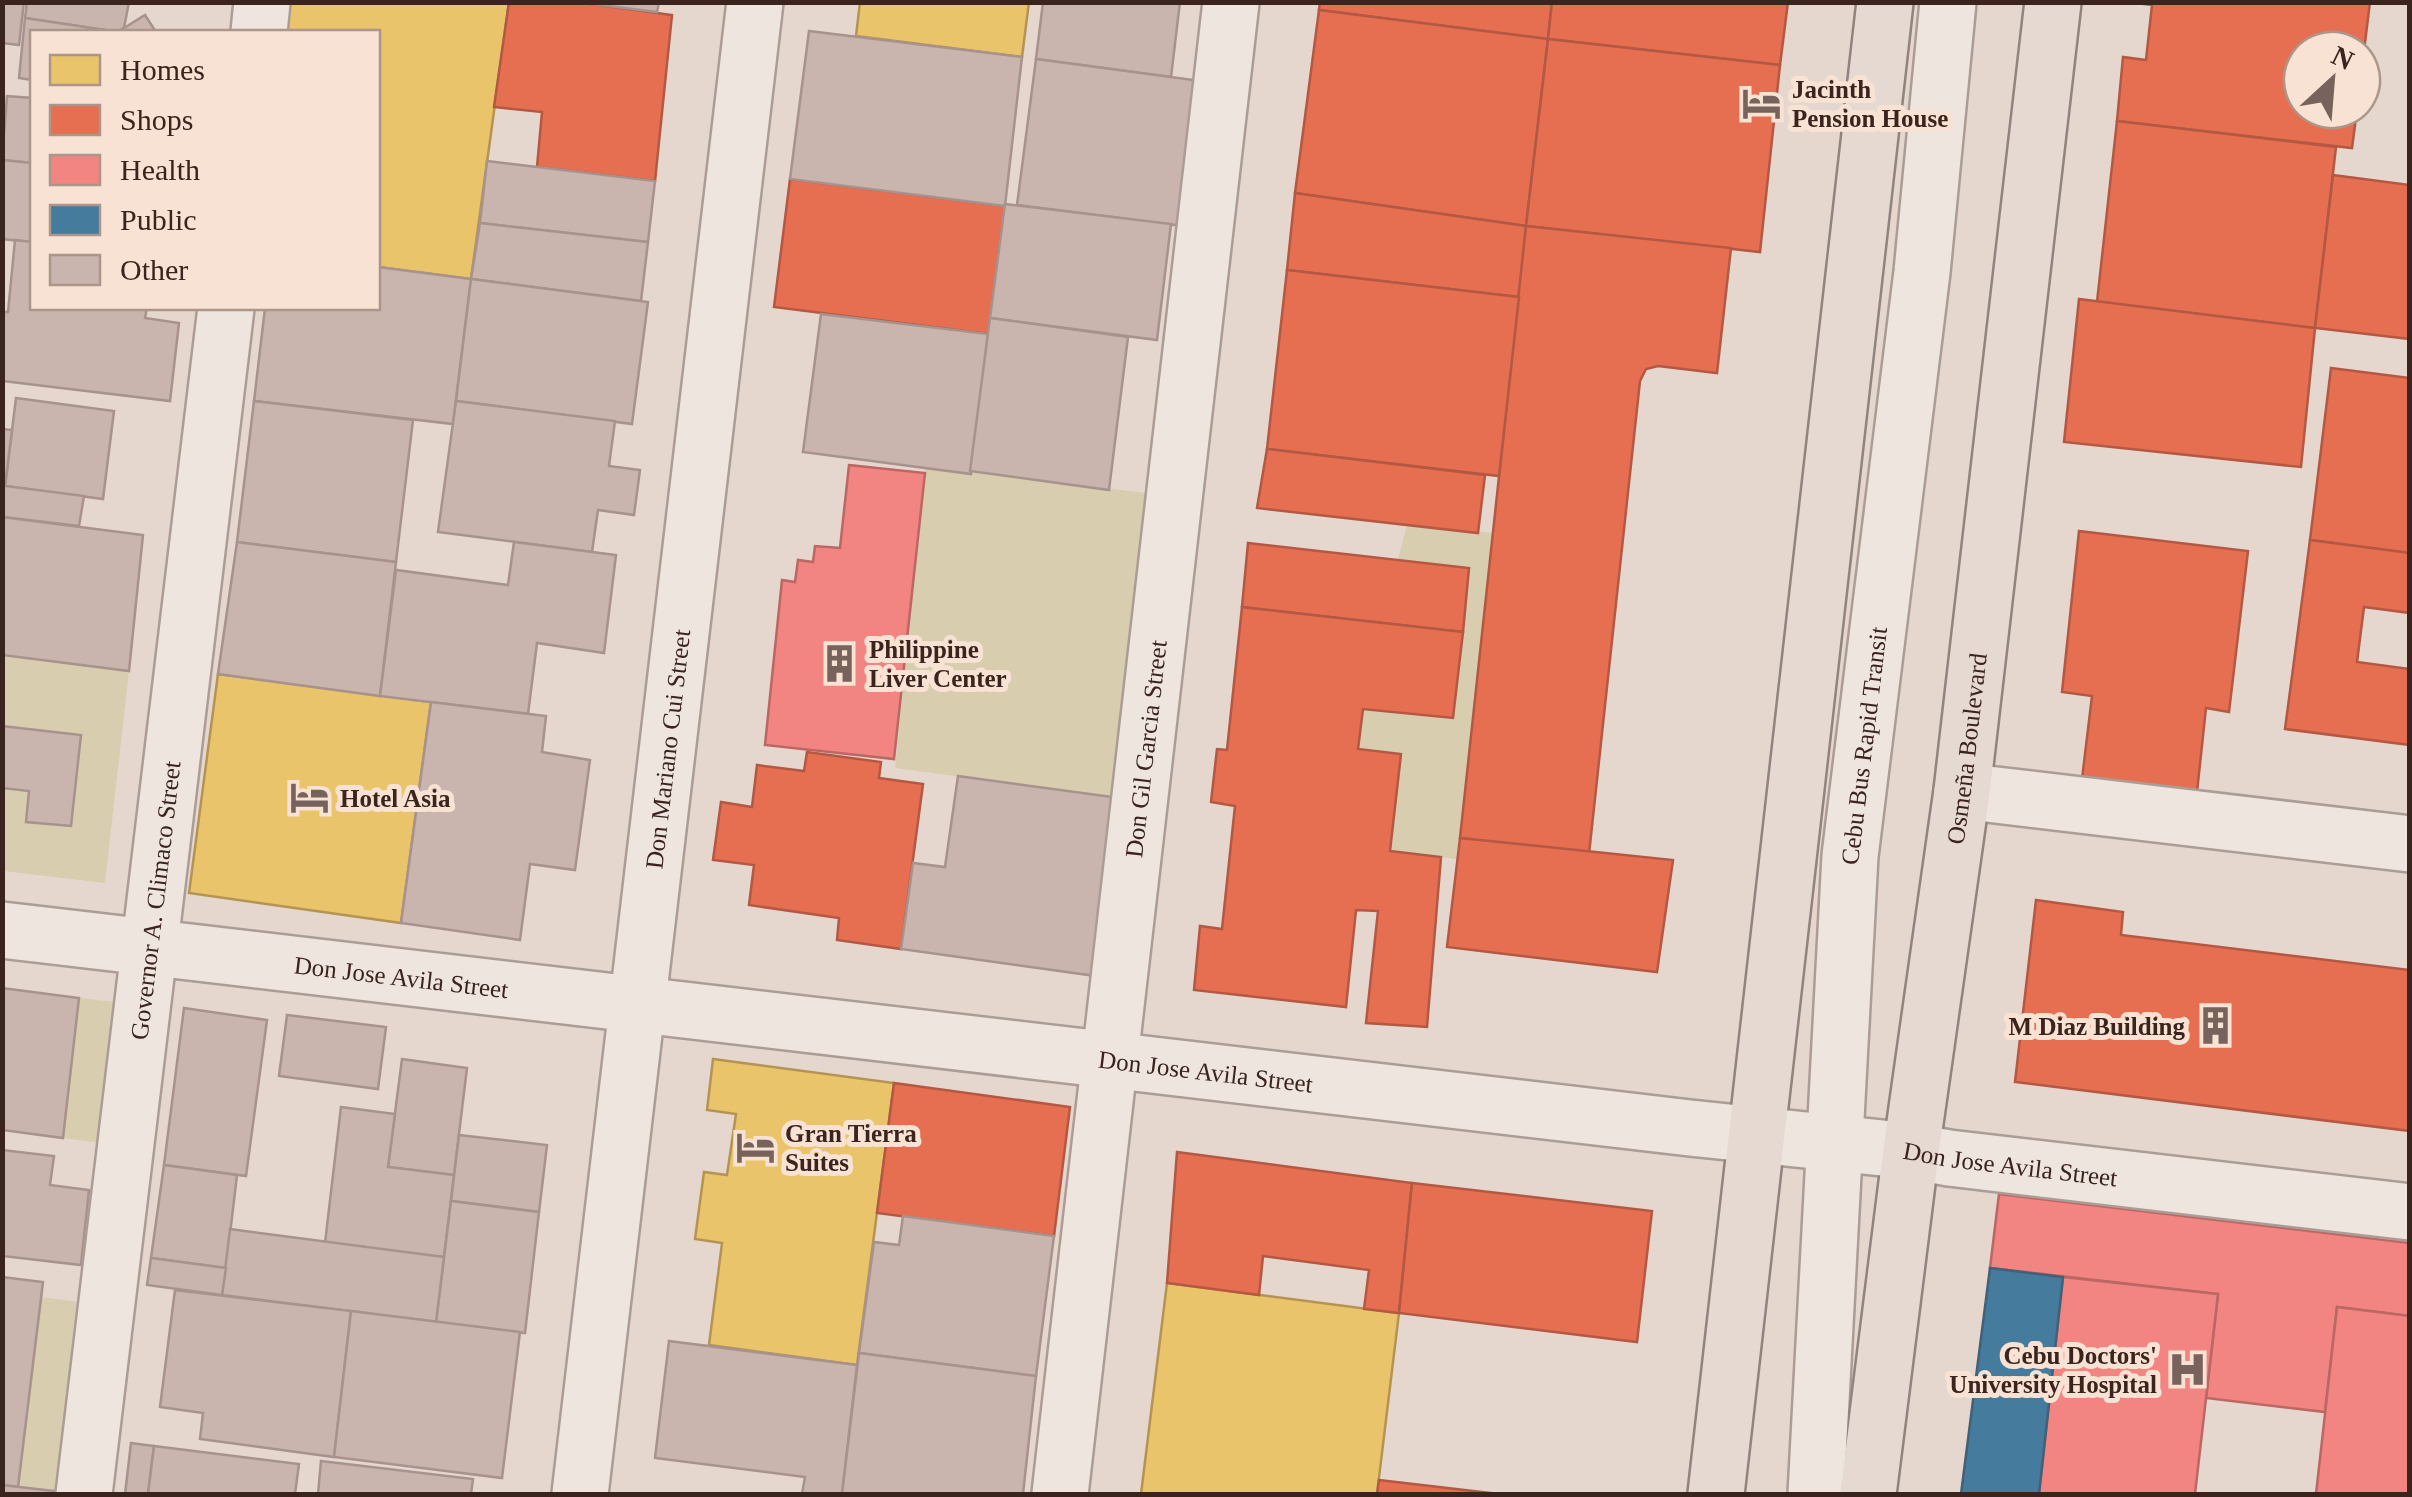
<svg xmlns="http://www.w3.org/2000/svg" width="2412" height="1497" font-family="Georgia,serif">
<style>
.green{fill:#d9cdb0}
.homes{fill:#e9c46a;stroke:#b59453;stroke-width:2.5}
.shops{fill:#e76f51;stroke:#b35842;stroke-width:2.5}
.health{fill:#f28482;stroke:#bb6764;stroke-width:2.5}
.public{fill:#457b9d;stroke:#426177;stroke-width:2.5}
.building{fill:#cab4ae;stroke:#a7928d;stroke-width:2.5}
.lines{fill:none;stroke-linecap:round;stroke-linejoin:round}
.minor-casing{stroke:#ab9d96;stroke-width:60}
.major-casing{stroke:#91837d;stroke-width:60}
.minor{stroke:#eee5df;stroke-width:55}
.major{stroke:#e5d9d1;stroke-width:55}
.labels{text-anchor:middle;stroke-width:10;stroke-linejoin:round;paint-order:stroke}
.poi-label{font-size:25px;font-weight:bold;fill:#3b231e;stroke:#f7e2d3;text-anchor:start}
.street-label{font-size:25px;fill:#3b231e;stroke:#f7e2d3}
</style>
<rect width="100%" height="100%" fill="#e6d7ce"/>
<g class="green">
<polygon points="925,467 1164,495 1127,799 895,768"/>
<polygon points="1407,525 1493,533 1457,859 1390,851 1401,754 1358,749 1363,709 1469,568 1398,559"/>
<polygon points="3,655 129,671 105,883 3,871"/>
<polygon points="79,998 125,1003 108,1144 63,1138"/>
<polygon points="41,1297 87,1303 63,1492 18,1487"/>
</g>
<g class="homes">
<polygon points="285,2 509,2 471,279 378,267 378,32 281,32"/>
<polygon points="860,2 1029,2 1022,57 856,36"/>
<polygon points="218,674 431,702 401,923 189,893"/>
<polygon points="713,1059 894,1083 857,1365 709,1345 722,1243 695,1239 704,1172 727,1175 736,1114 707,1110"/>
<polygon points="1167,1283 1399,1313 1377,1494 1141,1494"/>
</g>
<g class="shops">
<polygon points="509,2 576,2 672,15 655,181 537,167 542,112 494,107"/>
<polygon points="1320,2 1552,2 1548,39 1319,10"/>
<polygon points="1552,2 1788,2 1780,65 1548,39"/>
<polygon points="2128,2 2370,2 2362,67 2362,50 2302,50 2302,110 2357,110 2352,148 2117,121 2123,57 2146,60 2152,5"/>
<polygon points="1319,10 1548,39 1526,226 1295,193"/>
<polygon points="1548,39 1780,65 1760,252 1526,226"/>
<polygon points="2117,121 2336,147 2315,328 2097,302"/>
<polygon points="2333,175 2410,185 2410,339 2315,328"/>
<polygon points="790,179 1005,206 988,334 774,307"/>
<polygon points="1295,193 1526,226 1519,297 1287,270"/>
<polygon points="1526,226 1731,248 1717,373 1658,366 1646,369 1640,381 1589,854 1460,838"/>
<polygon points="1287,270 1519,297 1499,476 1267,449"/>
<polygon points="2079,299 2315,328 2301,467 2064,442"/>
<polygon points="2331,368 2410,378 2410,553 2310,540"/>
<polygon points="1267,449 1485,475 1478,533 1257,508"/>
<polygon points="2079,531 2248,551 2229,712 2206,708 2197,792 2082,779 2092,696 2062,692"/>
<polygon points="2310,540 2410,553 2410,613 2364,607 2357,662 2410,669 2410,745 2285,729"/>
<polygon points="1248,543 1469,568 1463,632 1242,607"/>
<polygon points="1242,607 1463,632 1453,718 1363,709 1358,749 1401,754 1390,851 1441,857 1427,1027 1366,1023 1378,911 1356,910 1346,1007 1194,990 1200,926 1222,929 1235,806 1211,802 1217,749 1227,750"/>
<polygon points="807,752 881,762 879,778 923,784 901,949 837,940 839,918 749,905 754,865 713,860 721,802 752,807 757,765 804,771"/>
<polygon points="1460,838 1673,860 1657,972 1447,947"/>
<polygon points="2036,900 2123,912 2121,935 2410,970 2410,1131 2015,1082"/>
<polygon points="894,1083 1070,1107 1054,1236 877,1213"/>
<polygon points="1177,1152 1412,1183 1399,1313 1364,1309 1369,1270 1263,1256 1259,1295 1167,1283"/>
<polygon points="1412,1183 1652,1211 1637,1342 1399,1313"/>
<polygon points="1379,1480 1499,1494 1377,1494"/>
</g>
<g class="health">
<polygon points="849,465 925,473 894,759 765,745 782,580 795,582 798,560 813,562 815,546 840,548"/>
<polygon points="1999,1194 2410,1243 2410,1316 2337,1307 2325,1412 2206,1398 2218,1294 1990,1268"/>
<polygon points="2063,1277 2218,1294 2195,1494 2039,1494"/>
<polygon points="2337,1307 2410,1316 2410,1494 2316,1494"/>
</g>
<polygon class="public" points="1990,1268 2063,1277 2039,1494 1961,1494"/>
<g class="building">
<polygon points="2,2 24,2 19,45 2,43"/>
<polygon points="27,2 129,2 124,28 118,32 25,18"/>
<polygon points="576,2 659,2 657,12"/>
<polygon points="1043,2 1180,2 1171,77 1036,59"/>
<polygon points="145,15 156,32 117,32 124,28"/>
<polygon points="25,18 118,32 32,32 32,80 19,78"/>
<polygon points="809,31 1022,57 1005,206 790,179"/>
<polygon points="1036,59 1201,81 1183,226 1017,205"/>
<polygon points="7,96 32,98 32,163 2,160"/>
<polygon points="2,160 32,163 32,242 2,239"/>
<polygon points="487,161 655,181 648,242 480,223"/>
<polygon points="1005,204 1171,224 1157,340 990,318"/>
<polygon points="480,223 648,242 641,301 471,279"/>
<polygon points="15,240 32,242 32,308 147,308 145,318 179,323 170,401 2,381 2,312 8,312"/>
<polygon points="378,267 471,279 453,424 254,401 265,308 378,308"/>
<polygon points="471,279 648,302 632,424 456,401"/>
<polygon points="821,314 988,334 971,474 803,452"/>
<polygon points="990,318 1128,337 1109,490 970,471"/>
<polygon points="16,398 114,411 103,499 5,486"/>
<polygon points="254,401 413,420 396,562 237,542"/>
<polygon points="456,401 615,421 609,466 640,470 634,515 598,510 592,552 438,532"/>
<polygon points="2,429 12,430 5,486 84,496 79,526 2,517"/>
<polygon points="2,517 143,535 129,671 2,655"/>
<polygon points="237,542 396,562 380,696 218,674"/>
<polygon points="514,542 616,555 604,653 537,643 528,714 380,696 396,570 508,585"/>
<polygon points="431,702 546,716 542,752 590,760 575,870 530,864 520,940 401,923"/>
<polygon points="2,726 81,735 71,826 26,822 29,791 2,788"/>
<polygon points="958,776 1127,799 1103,977 901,949 913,863 945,867"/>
<polygon points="2,988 79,998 63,1138 2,1130"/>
<polygon points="184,1008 267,1020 246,1176 164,1165"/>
<polygon points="287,1015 386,1027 378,1089 279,1076"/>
<polygon points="402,1059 467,1068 454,1175 388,1167"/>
<polygon points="341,1107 395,1114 388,1167 454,1175 444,1257 325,1243"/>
<polygon points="459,1135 547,1145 539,1212 451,1201"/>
<polygon points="2,1150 54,1156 50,1185 89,1190 81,1265 2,1256"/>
<polygon points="164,1165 237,1175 226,1268 151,1258"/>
<polygon points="451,1201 539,1212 525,1333 436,1322"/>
<polygon points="903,1216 1054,1236 1036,1376 859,1353 874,1242 899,1245"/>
<polygon points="230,1229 444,1257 436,1322 222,1295"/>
<polygon points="151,1258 226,1268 222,1295 147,1285"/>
<polygon points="2,1277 43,1282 18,1487 2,1485"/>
<polygon points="175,1290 351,1311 334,1457 200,1439 203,1413 160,1407"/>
<polygon points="351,1311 520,1332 502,1478 334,1457"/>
<polygon points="669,1341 857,1365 842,1494 802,1494 805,1477 655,1458"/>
<polygon points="859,1353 1036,1376 1023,1494 842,1494"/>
<polygon points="131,1443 154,1446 148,1494 125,1494"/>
<polygon points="154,1446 299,1464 295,1494 148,1494"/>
<polygon points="321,1461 473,1479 471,1494 318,1494"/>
<polygon points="2,1485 63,1492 62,1494 2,1494"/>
</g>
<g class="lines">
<defs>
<g id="minor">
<polyline points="259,32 262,2"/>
<polyline points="1962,791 2410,844"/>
<path id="s1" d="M2 930 1690 1128 1911 1151 1949 1158 2410 1212"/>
<path id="s2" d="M84 1494 226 308"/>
<path id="s3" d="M580 1494 755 2"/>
<path id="s4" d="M1060 1494 1231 2"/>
<path id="s5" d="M1816 1494 1850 856 1922 272 1948 2"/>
</g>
<g id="major">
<polyline points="1716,1494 1885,2"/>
<path id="s6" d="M1868 1494 1911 1151 1962 791 2053 2"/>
</g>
</defs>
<use href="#minor" class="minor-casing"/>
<use href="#major" class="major-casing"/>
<use href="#minor" class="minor"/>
<use href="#major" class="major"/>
</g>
<defs>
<symbol id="hotel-bare" viewBox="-9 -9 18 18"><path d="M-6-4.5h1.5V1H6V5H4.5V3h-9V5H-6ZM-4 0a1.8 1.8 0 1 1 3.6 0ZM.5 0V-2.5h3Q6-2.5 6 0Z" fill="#77625c" stroke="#f7e2d3" stroke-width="2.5" paint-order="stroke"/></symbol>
<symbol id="building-bare" viewBox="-9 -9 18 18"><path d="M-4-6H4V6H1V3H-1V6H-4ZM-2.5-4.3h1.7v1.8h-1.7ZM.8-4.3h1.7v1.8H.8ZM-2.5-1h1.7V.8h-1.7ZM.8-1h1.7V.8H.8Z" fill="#77625c" stroke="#f7e2d3" stroke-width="2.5" paint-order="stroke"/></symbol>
<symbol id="hospital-bare" viewBox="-9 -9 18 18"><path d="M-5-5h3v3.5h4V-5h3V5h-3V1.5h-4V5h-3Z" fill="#77625c" stroke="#f7e2d3" stroke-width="2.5" paint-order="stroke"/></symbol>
</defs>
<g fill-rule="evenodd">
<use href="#hotel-bare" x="1734" y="76" width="55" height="55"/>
<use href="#building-bare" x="812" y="636" width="55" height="55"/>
<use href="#hotel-bare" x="282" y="770" width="55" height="55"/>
<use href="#building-bare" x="2188" y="998" width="55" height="55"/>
<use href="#hotel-bare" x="728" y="1120" width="55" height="55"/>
<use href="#hospital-bare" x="2160" y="1342" width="55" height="55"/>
</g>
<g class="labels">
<g class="poi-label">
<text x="1792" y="98">Jacinth<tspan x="1792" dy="29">Pension House</tspan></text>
<text x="869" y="658">Philippine<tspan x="869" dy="29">Liver Center</tspan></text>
<text x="340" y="807">Hotel Asia</text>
<text x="2185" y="1035" text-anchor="end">M Diaz Building</text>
<text x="785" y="1142">Gran Tierra<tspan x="785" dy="29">Suites</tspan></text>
<text x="2157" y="1364" text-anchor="end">Cebu Doctors'<tspan x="2157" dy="29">University Hospital</tspan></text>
</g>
<g class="street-label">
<text dy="9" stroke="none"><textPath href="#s5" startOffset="750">Cebu Bus Rapid Transit</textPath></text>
<text dy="9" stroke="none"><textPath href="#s3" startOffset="750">Don Mariano Cui Street</textPath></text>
<text dy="9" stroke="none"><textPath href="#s4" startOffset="750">Don Gil Garcia Street</textPath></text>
<text dy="9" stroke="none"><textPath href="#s6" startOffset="752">Osmeña Boulevard</textPath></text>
<text dy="9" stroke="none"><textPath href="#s2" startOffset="598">Governor A. Climaco Street</textPath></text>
<text dy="9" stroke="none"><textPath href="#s1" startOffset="402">Don Jose Avila Street</textPath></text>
<text dy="9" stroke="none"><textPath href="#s1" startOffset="1212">Don Jose Avila Street</textPath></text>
<text dy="9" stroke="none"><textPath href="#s1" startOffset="2022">Don Jose Avila Street</textPath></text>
</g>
</g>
<rect width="2412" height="1497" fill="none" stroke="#3b231e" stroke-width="10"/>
<rect x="30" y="30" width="350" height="280" fill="#f7e2d3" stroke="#ac968b" stroke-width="2.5"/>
<rect x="50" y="55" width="50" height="30" fill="#e9c46a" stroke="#ac968b" stroke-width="2.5"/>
<text x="120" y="80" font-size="30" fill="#3b231e">Homes</text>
<rect x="50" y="105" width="50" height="30" fill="#e76f51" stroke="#ac968b" stroke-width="2.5"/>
<text x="120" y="130" font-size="30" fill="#3b231e">Shops</text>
<rect x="50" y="155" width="50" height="30" fill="#f28482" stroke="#ac968b" stroke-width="2.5"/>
<text x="120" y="180" font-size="30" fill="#3b231e">Health</text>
<rect x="50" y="205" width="50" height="30" fill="#457b9d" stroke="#ac968b" stroke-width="2.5"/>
<text x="120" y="230" font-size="30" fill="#3b231e">Public</text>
<rect x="50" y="255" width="50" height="30" fill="#cab4ae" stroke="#ac968b" stroke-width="2.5"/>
<text x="120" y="280" font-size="30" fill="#3b231e">Other</text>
<g transform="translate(2332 80) rotate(26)"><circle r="48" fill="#f7e2d3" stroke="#ac968b" stroke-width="2.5"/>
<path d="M0-8L18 38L0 25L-18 38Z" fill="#77625c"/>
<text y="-15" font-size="28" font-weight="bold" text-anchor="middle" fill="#3b231e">N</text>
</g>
</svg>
